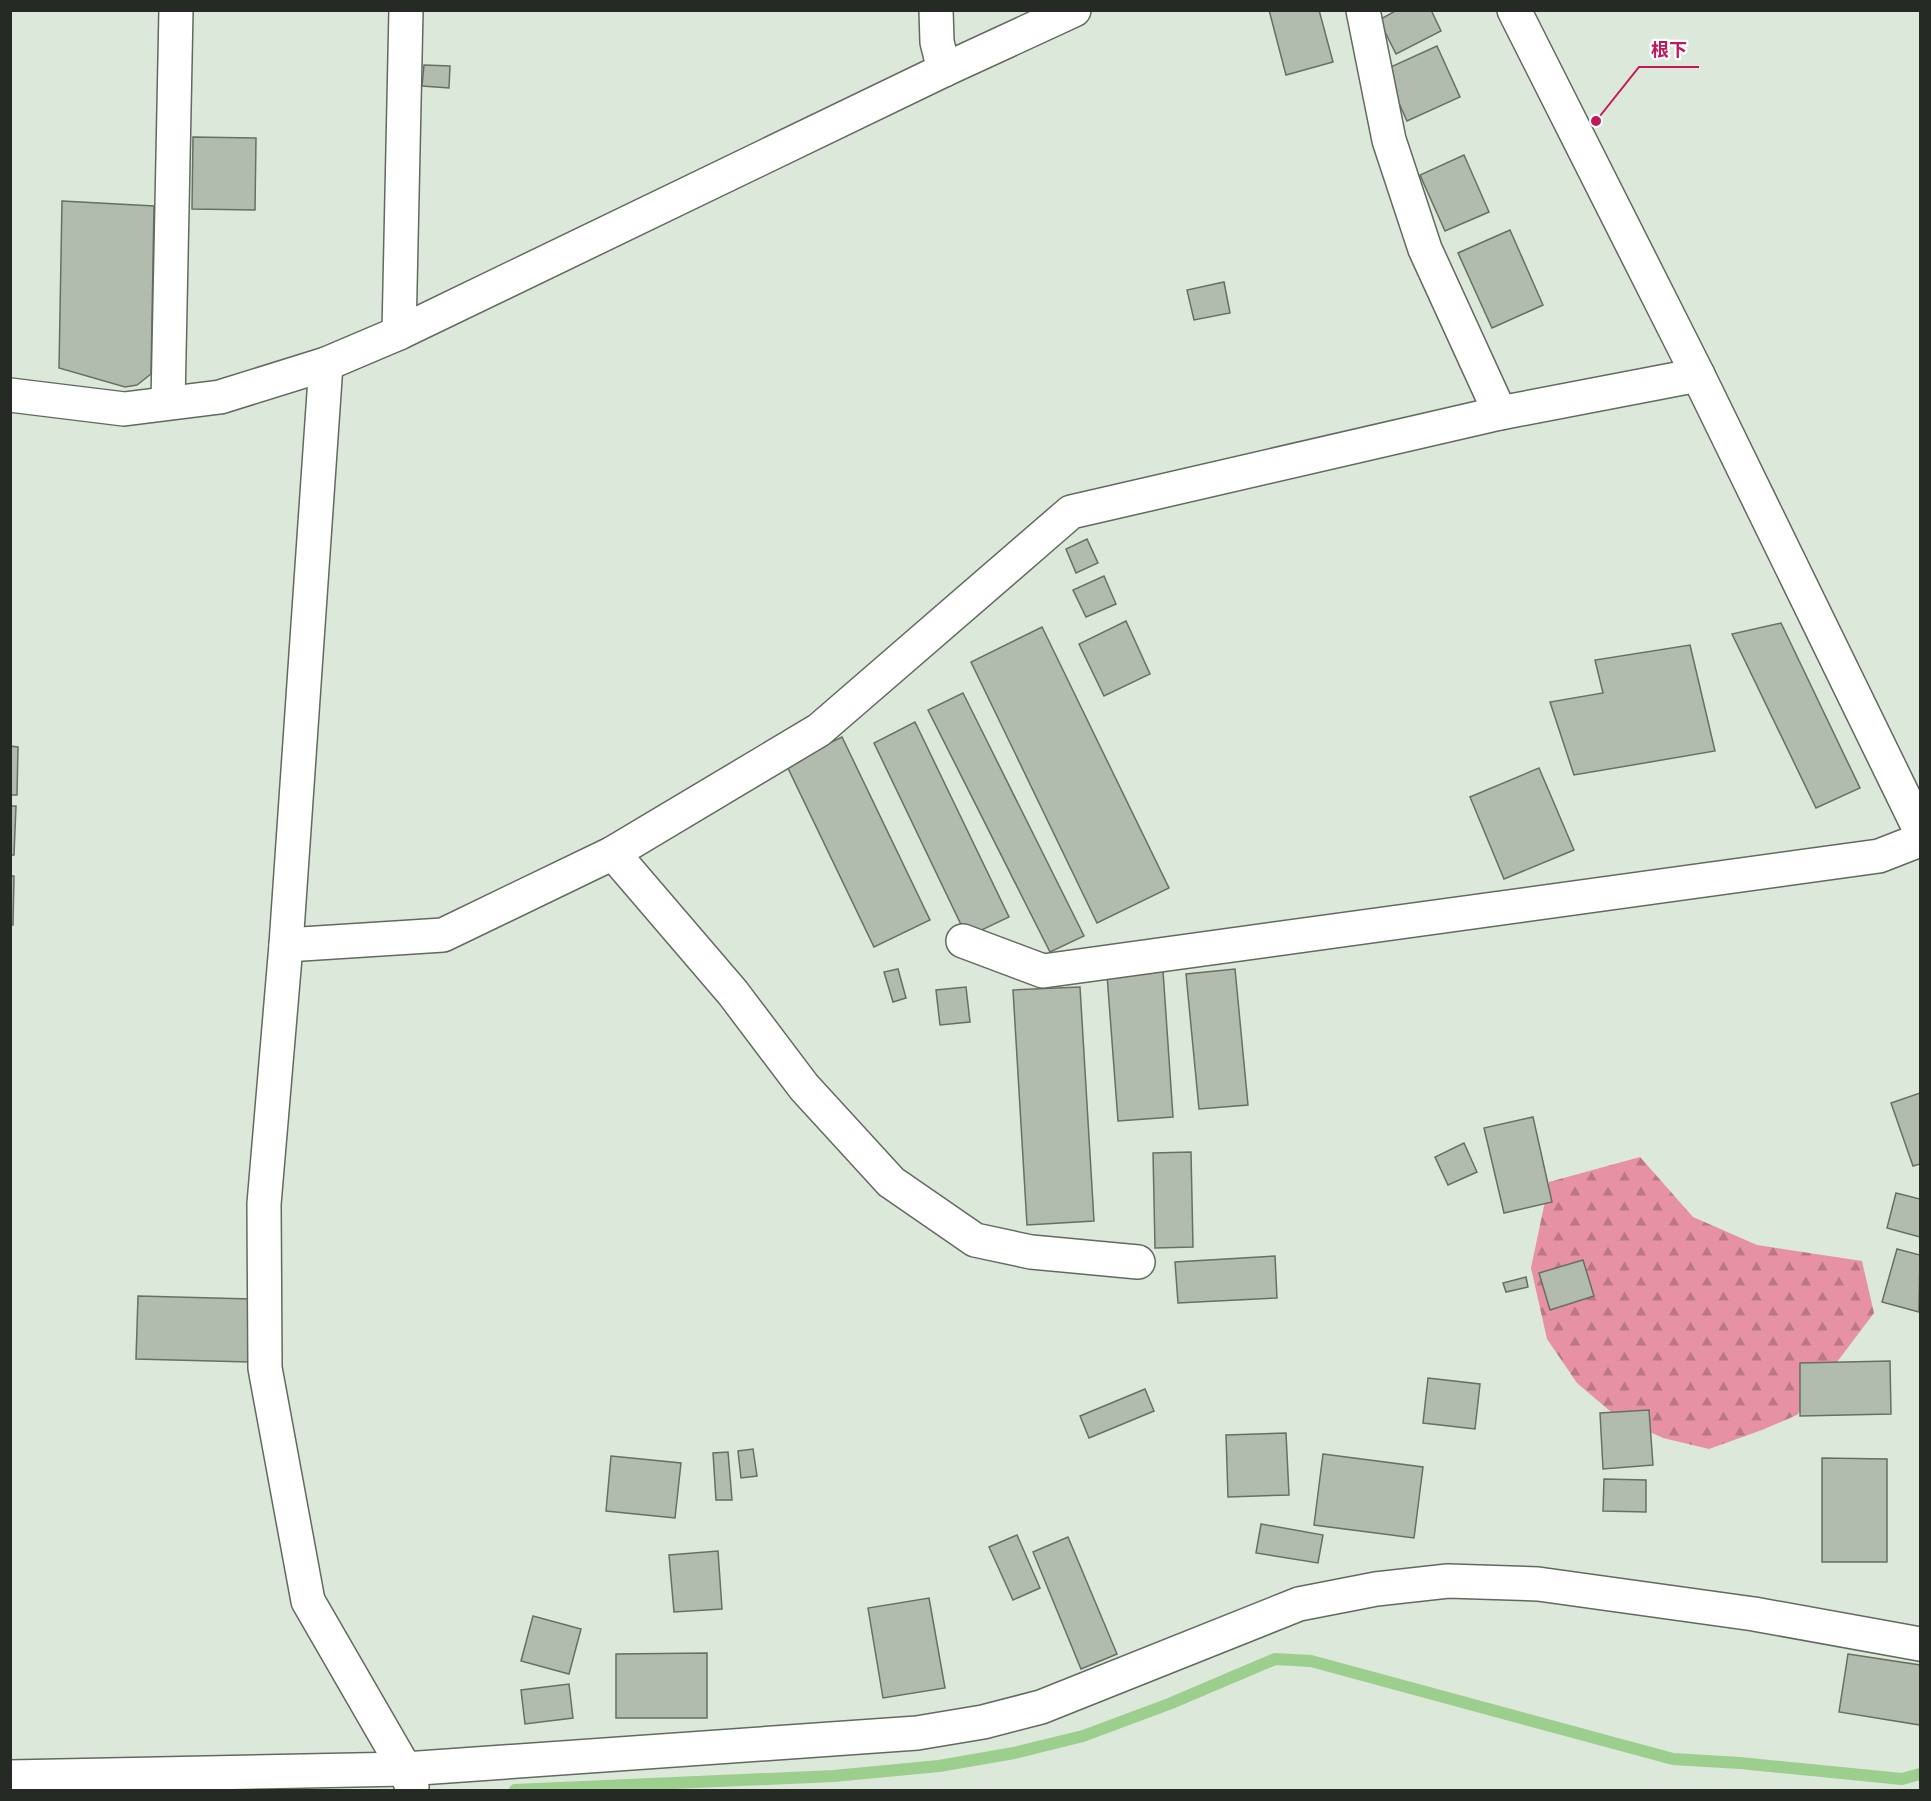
<svg xmlns="http://www.w3.org/2000/svg" width="1931" height="1801" font-family="'Fira Sans Condensed','Noto Sans JP',sans-serif">
<style>
.forest{fill:url(#forest-firs)}
.lines{fill:none;stroke-linecap:round;stroke-linejoin:round}
.stream{stroke:#9cce8d;stroke-width:12}
.building{fill:#b1bcae;stroke:#667063;stroke-width:1.5}
.minor-casing{stroke:#616a5e;stroke-width:36}
.minor{stroke:#fff;stroke-width:33}
.leader{fill:none;stroke:#c2185b;stroke-width:2}
.callout-dot{fill:#c2185b;stroke:#fff;stroke-width:2}
.callout-label{font-size:18px;text-anchor:middle;font-weight:bold;fill:#c2185b;stroke:#fff;stroke-width:4.5;stroke-linejoin:round;paint-order:stroke}
</style>
<defs>
<pattern id="forest-firs" width="22" height="20" patternUnits="userSpaceOnUse" patternTransform="scale(1.5)"><rect width="22" height="20" fill="#e792a4"/><path d="M5 1l3.5 6h-7zM16 11l3.5 6h-7z" fill="#bb7785"/></pattern>
</defs>
<rect width="100%" height="100%" fill="#dce8d9"/>
<polygon class="forest" points="1640,1157 1693,1217 1757,1245 1862,1261 1874,1313 1797,1415 1762,1430 1709,1449 1663,1438 1617,1417 1577,1383 1547,1339 1531,1268 1549,1182"/>
<g class="lines">
<polyline class="stream" points="515,1790 834,1776 939,1766 1014,1753 1083,1736 1169,1704 1275,1659 1311,1661 1673,1759 1740,1763 1902,1779 1920,1774"/>
</g>
<g class="building">
<polygon points="1269,10 1319,10 1333,62 1286,75"/>
<polygon points="1397,10 1431,10 1441,31 1396,54 1379,20"/>
<polygon points="1437,46 1460,97 1407,121 1384,70"/>
<polygon points="424,65 450,66 449,88 422,86"/>
<polygon points="193,137 256,138 255,210 192,209"/>
<polygon points="1464,155 1489,212 1445,231 1420,175"/>
<polygon points="62,201 154,206 151,374 137,385 125,387 59,368"/>
<polygon points="1510,230 1543,305 1492,328 1458,253"/>
<polygon points="1224,282 1230,313 1194,320 1187,290"/>
<polygon points="1087,539 1098,563 1076,573 1066,549"/>
<polygon points="1104,576 1116,604 1086,617 1073,590"/>
<polygon points="1126,621 1150,674 1104,696 1079,644"/>
<polygon points="1781,623 1860,788 1816,808 1732,634"/>
<polygon points="1042,627 1169,888 1097,923 971,662"/>
<polygon points="1690,645 1715,751 1574,775 1550,702 1603,693 1595,660"/>
<polygon points="963,693 1084,936 1050,952 928,710"/>
<polygon points="915,722 1009,917 967,937 874,743"/>
<polygon points="842,737 930,920 874,947 786,764"/>
<polygon points="10,746 18,747 17,795 10,795"/>
<polygon points="1539,768 1574,850 1504,879 1470,797"/>
<polygon points="10,806 16,806 14,855 10,855"/>
<polygon points="10,876 14,876 13,925 10,925"/>
<polygon points="898,969 906,998 893,1002 884,972"/>
<polygon points="1235,969 1248,1105 1199,1109 1186,974"/>
<polygon points="1163,971 1173,1117 1118,1121 1107,975"/>
<polygon points="966,987 970,1022 940,1025 936,990"/>
<polygon points="1080,987 1094,1221 1027,1225 1013,990"/>
<polygon points="1920,1093 1920,1164 1913,1166 1891,1103"/>
<polygon points="1533,1117 1552,1202 1504,1213 1484,1128"/>
<polygon points="1464,1143 1477,1172 1448,1185 1435,1157"/>
<polygon points="1191,1152 1193,1247 1155,1248 1153,1153"/>
<polygon points="1896,1193 1920,1199 1920,1237 1887,1228"/>
<polygon points="1897,1249 1920,1255 1919,1312 1882,1302"/>
<polygon points="1275,1256 1277,1298 1178,1303 1175,1262"/>
<polygon points="1583,1260 1594,1296 1550,1310 1539,1273"/>
<polygon points="1526,1277 1528,1287 1506,1292 1503,1283"/>
<polygon points="138,1296 251,1299 249,1362 136,1359"/>
<polygon points="1890,1361 1891,1414 1800,1416 1800,1363"/>
<polygon points="1428,1378 1480,1384 1475,1429 1423,1423"/>
<polygon points="1145,1389 1154,1411 1089,1438 1080,1416"/>
<polygon points="1649,1410 1653,1465 1603,1469 1600,1413"/>
<polygon points="1286,1433 1289,1495 1228,1497 1226,1435"/>
<polygon points="753,1449 757,1476 741,1478 738,1451"/>
<polygon points="728,1452 732,1500 716,1500 713,1453"/>
<polygon points="1323,1454 1423,1467 1414,1538 1314,1525"/>
<polygon points="611,1456 681,1463 675,1518 606,1511"/>
<polygon points="1822,1458 1887,1459 1887,1562 1822,1562"/>
<polygon points="1604,1479 1646,1480 1646,1512 1603,1511"/>
<polygon points="1261,1524 1323,1535 1318,1563 1256,1553"/>
<polygon points="1017,1535 1040,1588 1013,1600 989,1547"/>
<polygon points="1068,1537 1117,1654 1081,1669 1033,1552"/>
<polygon points="718,1551 722,1609 674,1612 669,1555"/>
<polygon points="929,1598 945,1688 883,1698 868,1608"/>
<polygon points="533,1616 581,1629 569,1674 521,1661"/>
<polygon points="707,1653 707,1718 616,1718 616,1654"/>
<polygon points="1848,1654 1920,1665 1920,1725 1839,1712"/>
<polygon points="569,1684 573,1718 525,1724 521,1690"/>
</g>
<g class="lines">
<defs>
<g id="minor">
<polyline points="936,10 937,42 944,70"/>
<polyline points="1363,10 1389,140 1425,249 1500,413"/>
<polyline points="1514,10 1698,375 1920,830"/>
<polyline points="399,333 406,10"/>
<polyline points="326,364 286,945 264,1204 265,1368 308,1601 405,1769 412,1787"/>
<polyline points="10,395 124,409 220,397 326,364 399,333 944,70 1074,10"/>
<polyline points="168,403 176,10"/>
<polyline points="613,853 733,993 804,1087 891,1182 975,1240 1031,1252 1138,1262"/>
<polyline points="963,941 1043,971 1879,856 1920,840"/>
<polyline points="286,945 443,935 613,853 819,730 1071,512 1500,413 1698,375"/>
<polyline points="10,1777 405,1769 917,1733 983,1722 1041,1707 1299,1604 1376,1589 1448,1581 1538,1584 1754,1614 1920,1644"/>
</g>
</defs>
<use href="#minor" class="minor-casing"/>
<use href="#minor" class="minor"/>
</g>
<path class="leader" d="M1596 121L1639 67H1699"/>
<circle class="callout-dot" cx="1596" cy="121" r="6"/>
<g class="callout-label">
<text x="1669" y="56">根下</text>
</g>
<rect width="1931" height="1801" fill="none" stroke="#262a24" stroke-width="24"/>
</svg>
